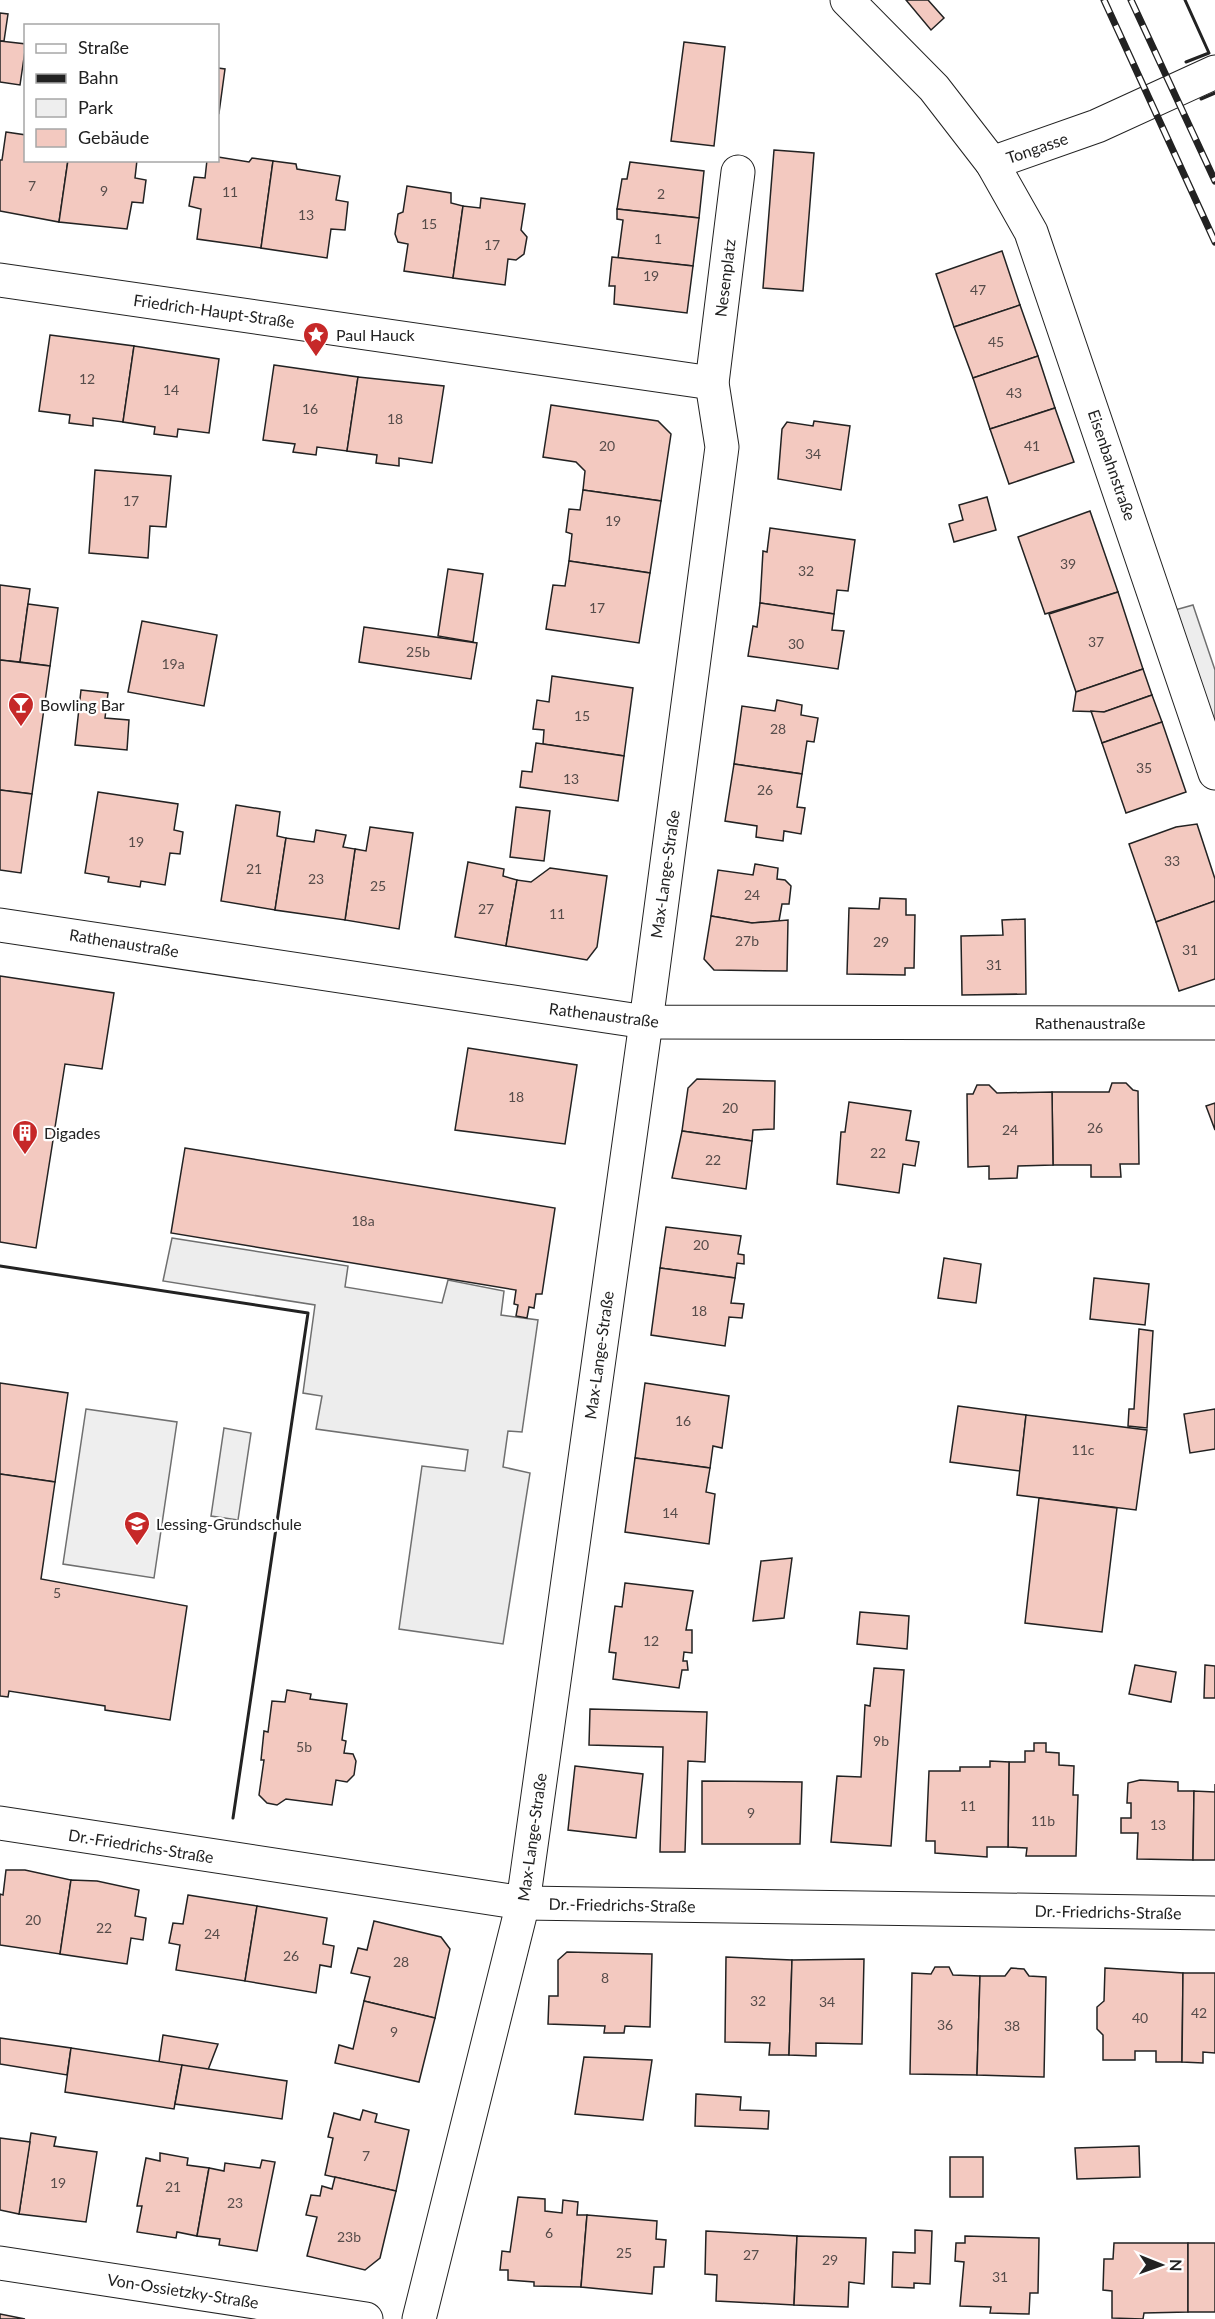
<svg xmlns="http://www.w3.org/2000/svg" width="1215" height="2319" font-family="Lato,sans-serif">
<style>
.green{fill:#eee;stroke:#6f6f6f;stroke-width:1.5}
.parking{fill:#ededed;stroke:#6f6f6f;stroke-width:1.5}
.building{fill:#f3c9c0;stroke:#222;stroke-width:1.5}
.lines{fill:none;stroke-linecap:round;stroke-linejoin:round}
.minor-casing{stroke:#222;stroke-width:35}
.minor{stroke:#fff;stroke-width:33}
.rail-casing{stroke:#222;stroke-width:7}
.rail{stroke:#fff;stroke-width:4.5;stroke-dasharray:14;stroke-linecap:butt}
.wall{stroke:#222;stroke-width:3}
.labels{text-anchor:middle;stroke-width:4.5;stroke-linejoin:round;paint-order:stroke}
.number-label{font-size:14px;fill:#564c4a}
.street-label{font-size:16px;fill:#222;stroke:#fff}
.poi-label{font-size:16px;fill:#222;stroke:#fff;text-anchor:start}
</style>
<rect width="100%" height="100%" fill="#fff"/>
<g class="green">
<polygon points="86,1409 177,1422 154,1578 63,1564"/>
<polygon points="224,1428 251,1433 238,1520 211,1516"/>
</g>
<g class="parking">
<polygon points="1193,605 1215,670 1215,728 1175,610"/>
<polygon points="172,1238 348,1266 345,1287 442,1303 448,1280 504,1291 501,1315 538,1320 522,1432 508,1431 503,1467 530,1473 503,1644 399,1629 422,1466 465,1471 468,1450 316,1429 322,1396 303,1393 315,1305 163,1281"/>
</g>
<g class="building">
<polygon points="906,0 928,0 944,18 931,30"/>
<polygon points="0,13 8,14 4,41 0,41"/>
<polygon points="0,41 26,44 20,85 0,82"/>
<polygon points="684,42 725,47 714,146 671,141"/>
<polygon points="218,68 225,69 219,113 218,112"/>
<polygon points="6,132 26,135 26,160 68,160 59,222 0,211 0,160 2,160"/>
<polygon points="774,150 814,153 803,291 763,288"/>
<polygon points="218,157 249,162 252,158 273,161 261,248 197,239 201,209 189,206 194,177 205,178 207,160 218,160"/>
<polygon points="68,160 137,160 135,178 146,180 143,203 132,202 127,229 59,222"/>
<polygon points="273,161 296,164 297,169 340,176 336,200 348,202 345,230 331,229 327,258 261,248"/>
<polygon points="630,162 704,171 699,218 617,209 622,179 627,179"/>
<polygon points="407,186 451,193 451,203 463,206 453,278 404,271 408,244 398,242 395,234 398,214 403,212"/>
<polygon points="481,198 525,204 521,230 527,237 524,254 516,260 508,259 505,285 453,278 463,206 480,208"/>
<polygon points="617,209 699,218 693,266 618,258 623,220 617,219"/>
<polygon points="1002,251 1020,305 954,327 936,274"/>
<polygon points="612,257 693,266 687,313 614,304 615,286 609,286"/>
<polygon points="1020,305 1038,356 973,378 954,327"/>
<polygon points="50,335 134,346 123,422 93,418 93,426 69,423 70,415 39,411"/>
<polygon points="134,346 219,359 209,433 178,429 177,437 154,434 155,427 123,422"/>
<polygon points="1038,356 1055,408 990,429 973,378"/>
<polygon points="274,365 358,377 347,451 317,447 316,455 293,452 295,444 263,440"/>
<polygon points="358,377 444,386 432,463 399,458 399,466 376,463 377,455 347,451"/>
<polygon points="551,405 658,421 671,434 661,501 583,490 585,471 576,462 543,457"/>
<polygon points="1055,408 1074,462 1009,484 990,429"/>
<polygon points="814,421 850,426 841,490 778,479 782,429 787,422 813,426"/>
<polygon points="95,470 171,476 166,527 150,526 148,558 89,553"/>
<polygon points="583,490 661,501 650,573 569,561 572,534 566,532 569,509 580,510"/>
<polygon points="987,497 996,530 954,542 949,524 963,520 959,505"/>
<polygon points="1090,511 1118,592 1045,614 1018,537"/>
<polygon points="770,528 855,540 848,591 837,590 834,614 760,603 763,551 767,552"/>
<polygon points="569,561 650,573 639,643 546,629 553,585 565,586"/>
<polygon points="448,569 483,574 473,642 438,636"/>
<polygon points="0,585 30,589 20,662 0,660"/>
<polygon points="1118,592 1143,669 1076,692 1049,614"/>
<polygon points="760,603 834,614 832,630 844,631 838,669 748,656 753,626 757,627"/>
<polygon points="28,604 58,608 50,666 20,662"/>
<polygon points="142,621 217,635 204,706 128,692"/>
<polygon points="364,627 477,643 471,679 359,662"/>
<polygon points="0,660 50,666 32,794 0,790"/>
<polygon points="1143,669 1152,695 1104,712 1073,711 1076,692"/>
<polygon points="552,676 633,688 624,756 543,744 544,730 533,729 537,700 549,702"/>
<polygon points="81,690 108,693 105,718 129,720 127,750 75,745"/>
<polygon points="1152,695 1162,722 1102,743 1091,711 1104,712"/>
<polygon points="777,700 802,705 801,715 818,718 814,742 807,741 802,774 734,764 742,706 775,711"/>
<polygon points="1162,722 1186,792 1126,813 1102,743"/>
<polygon points="536,743 624,756 618,801 520,787 522,771 532,772"/>
<polygon points="734,764 802,774 797,807 805,808 801,834 784,831 783,841 756,837 757,826 725,821"/>
<polygon points="0,790 32,794 21,873 0,870"/>
<polygon points="98,792 178,804 174,830 183,832 180,854 170,853 165,885 141,881 140,887 108,882 109,877 85,873"/>
<polygon points="236,805 280,812 277,836 286,838 275,910 221,901"/>
<polygon points="516,807 550,811 544,861 510,857"/>
<polygon points="1197,824 1215,879 1215,901 1156,922 1129,844 1176,827"/>
<polygon points="370,827 413,833 399,929 345,920 355,849 366,851"/>
<polygon points="316,830 346,835 343,847 355,849 345,920 275,910 286,838 314,842"/>
<polygon points="468,862 504,869 503,876 517,880 506,946 455,937"/>
<polygon points="755,864 778,868 777,879 785,880 791,886 789,904 782,904 779,921 752,923 711,916 718,870 753,875"/>
<polygon points="550,868 607,876 597,947 587,960 506,946 517,880 531,882"/>
<polygon points="880,898 906,899 906,915 915,915 914,968 905,968 905,975 847,974 849,908 879,909"/>
<polygon points="1215,901 1215,979 1179,991 1156,922"/>
<polygon points="711,916 752,923 788,920 787,971 714,970 704,959"/>
<polygon points="1025,919 1026,994 962,995 961,936 1003,935 1002,920"/>
<polygon points="0,976 114,993 102,1069 65,1064 36,1248 0,1242"/>
<polygon points="468,1048 577,1065 565,1144 455,1130"/>
<polygon points="697,1079 775,1081 774,1129 753,1130 752,1141 682,1131 688,1088"/>
<polygon points="1112,1083 1126,1083 1133,1090 1138,1091 1139,1164 1120,1164 1121,1177 1091,1177 1091,1165 1053,1165 1052,1092 1109,1092"/>
<polygon points="977,1085 989,1085 997,1093 1052,1092 1053,1165 1018,1166 1017,1178 989,1179 989,1166 968,1167 967,1094 973,1094"/>
<polygon points="849,1102 911,1111 906,1140 919,1142 915,1166 903,1164 899,1193 837,1184 841,1132 845,1132"/>
<polygon points="1215,1103 1215,1130 1206,1106"/>
<polygon points="682,1131 752,1141 746,1189 672,1178"/>
<polygon points="185,1148 555,1208 542,1294 536,1294 534,1308 529,1307 527,1318 516,1316 518,1305 514,1304 516,1290 171,1233"/>
<polygon points="666,1227 741,1236 738,1254 744,1255 744,1264 737,1263 735,1278 660,1268"/>
<polygon points="944,1258 981,1264 976,1303 938,1298"/>
<polygon points="660,1268 735,1278 731,1303 744,1304 742,1318 729,1317 725,1346 651,1335"/>
<polygon points="1094,1278 1149,1284 1145,1325 1090,1319"/>
<polygon points="1139,1329 1153,1331 1147,1428 1128,1426 1129,1409 1134,1409"/>
<polygon points="0,1383 68,1393 55,1482 0,1474"/>
<polygon points="645,1383 729,1396 722,1448 713,1446 710,1468 635,1458"/>
<polygon points="958,1406 1026,1415 1020,1471 950,1462"/>
<polygon points="1215,1409 1215,1449 1190,1453 1184,1414"/>
<polygon points="1026,1415 1147,1430 1136,1510 1017,1495"/>
<polygon points="635,1458 710,1468 706,1492 715,1494 709,1544 625,1532"/>
<polygon points="0,1474 55,1482 41,1579 187,1606 170,1720 105,1710 105,1706 9,1691 8,1697 0,1696"/>
<polygon points="1039,1498 1117,1508 1102,1632 1025,1623"/>
<polygon points="792,1558 784,1618 753,1621 761,1561"/>
<polygon points="625,1583 693,1591 686,1630 692,1630 692,1653 684,1652 683,1661 687,1661 688,1670 682,1670 679,1688 613,1679 616,1653 609,1652 615,1606 622,1607"/>
<polygon points="860,1612 909,1616 907,1649 857,1644"/>
<polygon points="1135,1665 1176,1672 1171,1702 1129,1694"/>
<polygon points="1205,1665 1215,1666 1215,1698 1204,1698"/>
<polygon points="874,1668 904,1670 891,1846 831,1842 837,1776 861,1777 865,1705 870,1706"/>
<polygon points="287,1690 311,1694 310,1699 347,1704 342,1740 346,1741 344,1753 353,1754 356,1761 354,1775 347,1782 336,1780 332,1805 286,1799 277,1805 267,1803 259,1795 264,1760 261,1760 264,1731 268,1732 272,1701 285,1702"/>
<polygon points="590,1709 707,1712 705,1762 688,1761 685,1852 660,1852 663,1747 589,1745"/>
<polygon points="1034,1743 1046,1743 1046,1752 1059,1753 1059,1765 1074,1766 1073,1795 1078,1795 1076,1856 1026,1856 1027,1848 1008,1847 1009,1762 1025,1762 1025,1751 1034,1751"/>
<polygon points="990,1761 1009,1762 1008,1847 987,1847 987,1857 935,1853 935,1841 926,1841 929,1771 960,1771 960,1767 990,1767"/>
<polygon points="575,1766 643,1774 636,1838 568,1830"/>
<polygon points="1140,1780 1178,1782 1178,1791 1194,1791 1193,1860 1137,1859 1138,1833 1121,1833 1121,1818 1131,1818 1131,1803 1127,1803 1128,1783"/>
<polygon points="702,1781 802,1782 800,1844 702,1844"/>
<polygon points="1215,1784 1215,1860 1193,1860 1194,1791 1215,1792"/>
<polygon points="6,1870 25,1870 71,1880 60,1954 0,1945 0,1894 3,1895"/>
<polygon points="71,1880 97,1881 139,1890 135,1916 146,1918 143,1940 131,1938 127,1964 60,1954"/>
<polygon points="188,1895 257,1906 245,1981 176,1970 180,1945 169,1943 173,1923 183,1924"/>
<polygon points="257,1906 327,1918 323,1944 334,1946 331,1967 320,1965 316,1993 245,1981"/>
<polygon points="374,1921 441,1937 450,1949 435,2018 364,2001 370,1977 351,1973 358,1948 367,1950"/>
<polygon points="567,1952 652,1954 650,2027 625,2026 624,2033 604,2033 605,2026 548,2024 549,1996 558,1996 558,1960"/>
<polygon points="726,1957 792,1960 789,2055 769,2055 770,2043 725,2042"/>
<polygon points="864,1959 862,2044 816,2043 816,2056 789,2055 792,1960"/>
<polygon points="935,1967 949,1967 953,1975 980,1976 977,2075 910,2074 912,1973 931,1974"/>
<polygon points="1011,1968 1024,1969 1029,1976 1046,1977 1044,2077 977,2075 980,1976 1005,1976"/>
<polygon points="1105,1968 1183,1973 1182,2062 1156,2062 1156,2051 1135,2051 1135,2060 1103,2060 1103,2035 1097,2029 1097,2007 1104,2001"/>
<polygon points="1183,1973 1215,1973 1215,2053 1203,2052 1203,2063 1182,2062"/>
<polygon points="364,2001 435,2018 419,2082 335,2063 339,2045 353,2049"/>
<polygon points="163,2035 218,2044 208,2070 159,2062"/>
<polygon points="0,2038 71,2048 67,2075 0,2064"/>
<polygon points="71,2048 182,2065 174,2109 65,2092"/>
<polygon points="584,2057 652,2060 643,2120 575,2114"/>
<polygon points="182,2065 287,2081 282,2119 175,2104"/>
<polygon points="696,2094 741,2097 740,2110 769,2111 768,2129 695,2126"/>
<polygon points="363,2110 377,2114 375,2122 409,2130 396,2191 325,2175 333,2138 328,2137 334,2113 360,2120"/>
<polygon points="31,2133 56,2137 54,2146 97,2152 86,2222 19,2214"/>
<polygon points="0,2138 30,2142 19,2214 0,2210"/>
<polygon points="1139,2146 1140,2177 1077,2179 1075,2148"/>
<polygon points="160,2153 188,2158 187,2165 209,2168 197,2236 177,2232 176,2238 137,2232 142,2206 137,2206 146,2158 160,2161"/>
<rect x="950" y="2157" width="33" height="40"/>
<polygon points="262,2160 275,2162 257,2251 219,2245 220,2239 197,2236 209,2168 224,2171 225,2163 260,2168"/>
<polygon points="335,2177 396,2191 380,2258 365,2270 307,2256 317,2217 306,2215 311,2195 320,2196 322,2186 332,2189"/>
<polygon points="518,2197 545,2199 545,2211 562,2213 563,2200 578,2202 577,2215 587,2215 581,2287 534,2286 534,2282 508,2280 508,2270 500,2270 502,2251 510,2252"/>
<polygon points="587,2215 657,2221 656,2239 666,2240 664,2267 654,2267 652,2294 581,2287"/>
<polygon points="915,2230 932,2231 930,2284 914,2283 914,2288 892,2287 893,2252 915,2253"/>
<polygon points="706,2231 797,2236 794,2305 716,2301 717,2275 705,2274"/>
<polygon points="797,2236 866,2238 864,2284 849,2282 848,2307 794,2305"/>
<polygon points="965,2236 1039,2238 1038,2293 1030,2293 1029,2314 990,2313 991,2307 960,2306 964,2262 955,2261 956,2243 965,2243"/>
<polygon points="1114,2243 1188,2243 1188,2312 1144,2313 1143,2319 1112,2318 1112,2291 1103,2290 1104,2259 1113,2259"/>
<rect x="1188" y="2243" width="27" height="69"/>
<polygon points="0,2314 25,2319 0,2319"/>
</g>
<g class="lines">
<defs>
<g id="minor">
<polyline points="847,0 934,88 992,163 1031,232 1215,773"/>
<polyline points="992,163 1097,126 1215,72"/>
<polyline points="0,280 712,383"/>
<polyline points="0,925 646,1022 1215,1023"/>
<polyline points="0,1823 523,1903 1215,1913"/>
<polyline points="0,2263 366,2319"/>
<polyline points="419,2319 523,1903 646,1022 722,447 712,383 738,172"/>
</g>
</defs>
<use href="#minor" class="minor-casing"/>
<use href="#minor" class="minor"/>
<defs>
<g id="rail">
<polyline points="1104,0 1215,242"/>
<polyline points="1131,0 1215,181"/>
</g>
</defs>
<use href="#rail" class="rail-casing"/>
<use href="#rail" class="rail"/>
<g class="wall">
<polyline points="1185,0 1209,53 1186,62"/>
<polyline points="1201,99 1215,93"/>
<polyline points="0,1266 308,1313 233,1818"/>
</g>
</g>
<defs>
<symbol id="sight-pin" viewBox="-11 -11 22 30"><path d="M0 17L-7.5 6A9.5 9.5 0 1 1 7.5 6Z" fill="#c62828" stroke="#fff"/><path d="M0-6L1.8-2.2L6-1.7L2.9 1.2L3.7 5.4L0 3.3L-3.7 5.4L-2.9 1.2L-6-1.7L-1.8-2.2Z" fill="#fff"/></symbol>
<symbol id="bar-pin" viewBox="-11 -11 22 30"><path d="M0 17L-7.5 6A9.5 9.5 0 1 1 7.5 6Z" fill="#c62828" stroke="#fff"/><path d="M-6-5H6L.8 .8V4.5H3.5V6h-7V4.5H-.8V.8Z" fill="#fff"/></symbol>
<symbol id="building-pin" viewBox="-11 -11 22 30"><path d="M0 17L-7.5 6A9.5 9.5 0 1 1 7.5 6Z" fill="#c62828" stroke="#fff"/><path d="M-4-6H4V6H1V3H-1V6H-4ZM-2.5-4.3h1.7v1.8h-1.7ZM.8-4.3h1.7v1.8H.8ZM-2.5-1h1.7V.8h-1.7ZM.8-1h1.7V.8H.8Z" fill="#fff"/></symbol>
<symbol id="school-pin" viewBox="-11 -11 22 30"><path d="M0 17L-7.5 6A9.5 9.5 0 1 1 7.5 6Z" fill="#c62828" stroke="#fff"/><path d="M0-5L7-2L0 1L-7-2ZM-4 1L0 2.5L4 1V4Q0 6-4 4Z" fill="#fff"/></symbol>
</defs>
<g fill-rule="evenodd">
<use href="#sight-pin" x="301" y="320" width="30" height="40"/>
<use href="#bar-pin" x="6" y="690" width="30" height="40"/>
<use href="#building-pin" x="10" y="1118" width="30" height="40"/>
<use href="#school-pin" x="122" y="1509" width="30" height="40"/>
</g>
<g class="labels">
<g class="number-label">
<text x="32" y="191">7</text>
<text x="104" y="196">9</text>
<text x="230" y="197">11</text>
<text x="661" y="199">2</text>
<text x="306" y="220">13</text>
<text x="429" y="229">15</text>
<text x="658" y="244">1</text>
<text x="492" y="250">17</text>
<text x="651" y="281">19</text>
<text x="978" y="295">47</text>
<text x="996" y="347">45</text>
<text x="87" y="384">12</text>
<text x="171" y="395">14</text>
<text x="1014" y="398">43</text>
<text x="310" y="414">16</text>
<text x="395" y="424">18</text>
<text x="607" y="451">20</text>
<text x="1032" y="451">41</text>
<text x="813" y="459">34</text>
<text x="131" y="506">17</text>
<text x="613" y="526">19</text>
<text x="1068" y="569">39</text>
<text x="806" y="576">32</text>
<text x="597" y="613">17</text>
<text x="1096" y="647">37</text>
<text x="796" y="649">30</text>
<text x="418" y="657">25b</text>
<text x="173" y="669">19a</text>
<text x="582" y="721">15</text>
<text x="778" y="734">28</text>
<text x="1144" y="773">35</text>
<text x="571" y="784">13</text>
<text x="765" y="795">26</text>
<text x="136" y="847">19</text>
<text x="1172" y="866">33</text>
<text x="254" y="874">21</text>
<text x="316" y="884">23</text>
<text x="378" y="891">25</text>
<text x="752" y="900">24</text>
<text x="486" y="914">27</text>
<text x="557" y="919">11</text>
<text x="747" y="946">27b</text>
<text x="881" y="947">29</text>
<text x="1190" y="955">31</text>
<text x="994" y="970">31</text>
<text x="516" y="1102">18</text>
<text x="730" y="1113">20</text>
<text x="1095" y="1133">26</text>
<text x="1010" y="1135">24</text>
<text x="878" y="1158">22</text>
<text x="713" y="1165">22</text>
<text x="363" y="1226">18a</text>
<text x="701" y="1250">20</text>
<text x="699" y="1316">18</text>
<text x="683" y="1426">16</text>
<text x="1083" y="1455">11c</text>
<text x="670" y="1518">14</text>
<text x="57" y="1598">5</text>
<text x="651" y="1646">12</text>
<text x="881" y="1746">9b</text>
<text x="304" y="1752">5b</text>
<text x="968" y="1811">11</text>
<text x="751" y="1818">9</text>
<text x="1043" y="1826">11b</text>
<text x="1158" y="1830">13</text>
<text x="33" y="1925">20</text>
<text x="104" y="1933">22</text>
<text x="212" y="1939">24</text>
<text x="291" y="1961">26</text>
<text x="401" y="1967">28</text>
<text x="605" y="1983">8</text>
<text x="758" y="2006">32</text>
<text x="827" y="2007">34</text>
<text x="1199" y="2018">42</text>
<text x="1140" y="2023">40</text>
<text x="945" y="2030">36</text>
<text x="1012" y="2031">38</text>
<text x="394" y="2037">9</text>
<text x="366" y="2161">7</text>
<text x="58" y="2188">19</text>
<text x="173" y="2192">21</text>
<text x="235" y="2208">23</text>
<text x="549" y="2238">6</text>
<text x="349" y="2242">23b</text>
<text x="624" y="2258">25</text>
<text x="751" y="2260">27</text>
<text x="830" y="2265">29</text>
<text x="1000" y="2282">31</text>
</g>
<g class="street-label">
<text transform="translate(1037 148) rotate(-19)" y="6">Tongasse</text>
<text transform="translate(725 278) rotate(-83)" y="6">Nesenplatz</text>
<text transform="translate(214 311) rotate(8)" y="6">Friedrich-Haupt-Straße</text>
<text transform="translate(1112 465) rotate(71)" y="6">Eisenbahnstraße</text>
<text transform="translate(665 874) rotate(-82)" y="6">Max-Lange-Straße</text>
<text transform="translate(124 943) rotate(9)" y="6">Rathenaustraße</text>
<text transform="translate(604 1015) rotate(7)" y="6">Rathenaustraße</text>
<text x="1090" y="1029">Rathenaustraße</text>
<text transform="translate(599 1355) rotate(-82)" y="6">Max-Lange-Straße</text>
<text transform="translate(532 1837) rotate(-82)" y="6">Max-Lange-Straße</text>
<text transform="translate(141 1846) rotate(9)" y="6">Dr.-Friedrichs-Straße</text>
<text transform="translate(622 1905) rotate(1)" y="6">Dr.-Friedrichs-Straße</text>
<text transform="translate(1108 1912) rotate(1)" y="6">Dr.-Friedrichs-Straße</text>
<text transform="translate(183 2291) rotate(9)" y="6">Von-Ossietzky-Straße</text>
</g>
<g class="poi-label">
<text x="336" y="341">Paul Hauck</text>
<text x="40" y="711">Bowling Bar</text>
<text x="44" y="1139">Digades</text>
<text x="156" y="1530">Lessing-Grundschule</text>
</g>
</g>
<rect x="24" y="24" width="195" height="138" fill="#ffffff" stroke="#a7a7a7" stroke-width="1.5"/>
<rect x="36" y="44" width="30" height="9" fill="#ffffff" stroke="#a7a7a7" stroke-width="1.5"/>
<text x="78" y="54" font-size="18" fill="#222222">Straße</text>
<rect x="36" y="74" width="30" height="9" fill="#222222" stroke="#a7a7a7" stroke-width="1.5"/>
<text x="78" y="84" font-size="18" fill="#222222">Bahn</text>
<rect x="36" y="99" width="30" height="18" fill="#eeeeee" stroke="#a7a7a7" stroke-width="1.5"/>
<text x="78" y="114" font-size="18" fill="#222222">Park</text>
<rect x="36" y="129" width="30" height="18" fill="#f3c9c0" stroke="#a7a7a7" stroke-width="1.5"/>
<text x="78" y="144" font-size="18" fill="#222222">Gebäude</text>
<g transform="translate(1161 2265) rotate(91)" stroke="#ffffff" stroke-width="4.5" paint-order="stroke">
<path d="M0-4.5L10 22L0 15L-10 22Z" fill="#222222"/>
<text y="-9" font-size="16" font-weight="bold" text-anchor="middle" fill="#222222">N</text>
</g>
</svg>
